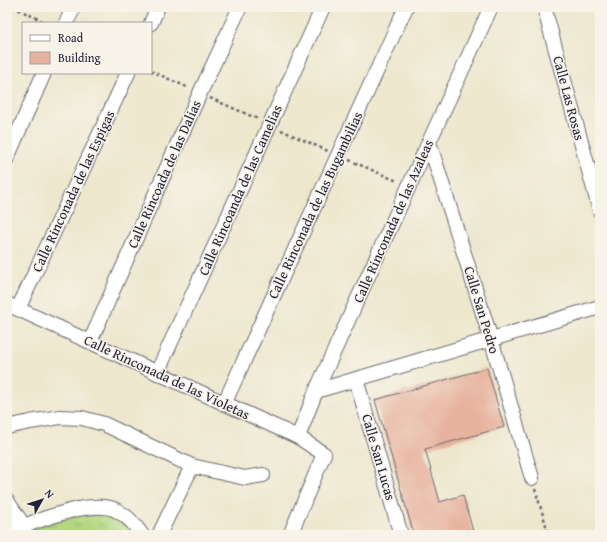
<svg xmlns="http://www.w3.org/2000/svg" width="607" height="542" font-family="'Gentium Book Plus',serif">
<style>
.grass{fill:url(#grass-tufts);stroke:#6a7c5e}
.building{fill:#e7b29e}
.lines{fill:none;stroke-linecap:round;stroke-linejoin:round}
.minor-casing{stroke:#69676e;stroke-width:16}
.path{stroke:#69676e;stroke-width:2.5;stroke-dasharray:3 3;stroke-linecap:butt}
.minor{stroke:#fff;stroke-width:14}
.labels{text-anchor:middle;stroke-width:3;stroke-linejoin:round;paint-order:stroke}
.street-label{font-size:14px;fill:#22223b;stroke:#f7f3e8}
</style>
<defs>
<pattern id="grass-tufts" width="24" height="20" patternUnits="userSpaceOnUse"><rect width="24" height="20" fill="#b2d781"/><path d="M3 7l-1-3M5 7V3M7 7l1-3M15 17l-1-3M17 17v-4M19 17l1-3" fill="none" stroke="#99b870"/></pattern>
</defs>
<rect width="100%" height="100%" fill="#f7f3e8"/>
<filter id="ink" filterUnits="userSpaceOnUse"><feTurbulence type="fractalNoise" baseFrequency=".025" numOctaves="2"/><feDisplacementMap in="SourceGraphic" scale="8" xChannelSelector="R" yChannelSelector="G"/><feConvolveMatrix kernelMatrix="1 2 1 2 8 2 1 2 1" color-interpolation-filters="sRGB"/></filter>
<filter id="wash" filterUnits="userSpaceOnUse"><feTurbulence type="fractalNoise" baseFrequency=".012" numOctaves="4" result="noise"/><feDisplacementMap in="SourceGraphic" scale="16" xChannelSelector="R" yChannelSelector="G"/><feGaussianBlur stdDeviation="0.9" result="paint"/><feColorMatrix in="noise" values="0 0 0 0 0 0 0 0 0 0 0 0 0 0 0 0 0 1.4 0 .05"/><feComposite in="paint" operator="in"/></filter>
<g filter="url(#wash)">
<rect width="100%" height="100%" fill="#ede7cd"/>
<path class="grass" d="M102 512 121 515 139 535H20C45 523 74 515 102 512Z"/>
<g id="blocks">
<polygon class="building" points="487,368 504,427 425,449 440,502 463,495 474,535 414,535 375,400"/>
</g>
</g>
<g filter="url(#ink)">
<use href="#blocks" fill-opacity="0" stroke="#69676e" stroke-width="1"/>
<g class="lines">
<defs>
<g id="minor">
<polyline points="544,7 600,211"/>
<polyline points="66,23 74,7"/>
<polyline points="151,23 158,7"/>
<polyline points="429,142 491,339 532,478"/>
<polyline points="7,158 44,73"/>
<polyline points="7,304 298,437 324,454 290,535"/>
<polyline points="18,309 128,73"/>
<polyline points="90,342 200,93 240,7"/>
<polyline points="157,373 323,7"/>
<polyline points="356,379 401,535"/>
<polyline points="316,391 600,307"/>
<polyline points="224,404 406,7"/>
<polyline points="7,427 30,422 60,417 82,418 104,424 192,466 245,478 263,475"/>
<polyline points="298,437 316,391 429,142 491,7"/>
<polyline points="7,501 24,526"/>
<path d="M7 532C33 523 90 498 116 510 129 517 134 524 142 535"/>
<polyline points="159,535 192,466"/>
</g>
</defs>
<use href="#minor" class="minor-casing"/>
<g class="path">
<polyline points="13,7 47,23"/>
<polyline points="151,71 189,88"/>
<polyline points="210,98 258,119"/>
<polyline points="281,130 328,151"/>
<polyline points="349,160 397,181"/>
<polyline points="535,489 549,535"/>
</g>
<use href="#minor" class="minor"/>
</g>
</g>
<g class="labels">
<g class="street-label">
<text transform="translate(569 98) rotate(75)" y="5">Calle Las Rosas</text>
<text transform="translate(164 174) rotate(-66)" y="5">Calle Rincoada de las Dalias</text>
<text transform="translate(240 190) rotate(-66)" y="5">Calle Rincoanda de las Camelias</text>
<text transform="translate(73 191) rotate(-65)" y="5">Calle Rinconada de las Espigas</text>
<text transform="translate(315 205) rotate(-65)" y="5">Calle Rinconada de las Bugambilias</text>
<text transform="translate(393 221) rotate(-66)" y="5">Calle Rinconada de las Azaleas</text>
<text transform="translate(482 310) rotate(73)" y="5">Calle San Pedro</text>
<text transform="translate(167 377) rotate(25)" y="5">Calle Rinconada de las Violetas</text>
<text transform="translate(379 457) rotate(74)" y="5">Calle San Lucas</text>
</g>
</g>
<rect width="607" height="542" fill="none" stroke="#f7f3e8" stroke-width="24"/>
<rect x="22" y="22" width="130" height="52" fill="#f7f3e8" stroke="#a29fa3"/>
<rect x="30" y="35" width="20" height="6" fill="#ffffff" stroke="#a29fa3"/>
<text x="58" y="42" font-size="12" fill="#22223b">Road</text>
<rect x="30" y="52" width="20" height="12" fill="#e7b29e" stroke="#a29fa3"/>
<text x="58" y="62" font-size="12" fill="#22223b">Building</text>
<g transform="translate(42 500) rotate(51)" stroke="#f7f3e8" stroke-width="3" paint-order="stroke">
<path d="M0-3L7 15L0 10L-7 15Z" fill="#22223b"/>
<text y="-6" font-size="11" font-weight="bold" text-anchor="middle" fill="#22223b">N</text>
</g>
</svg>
